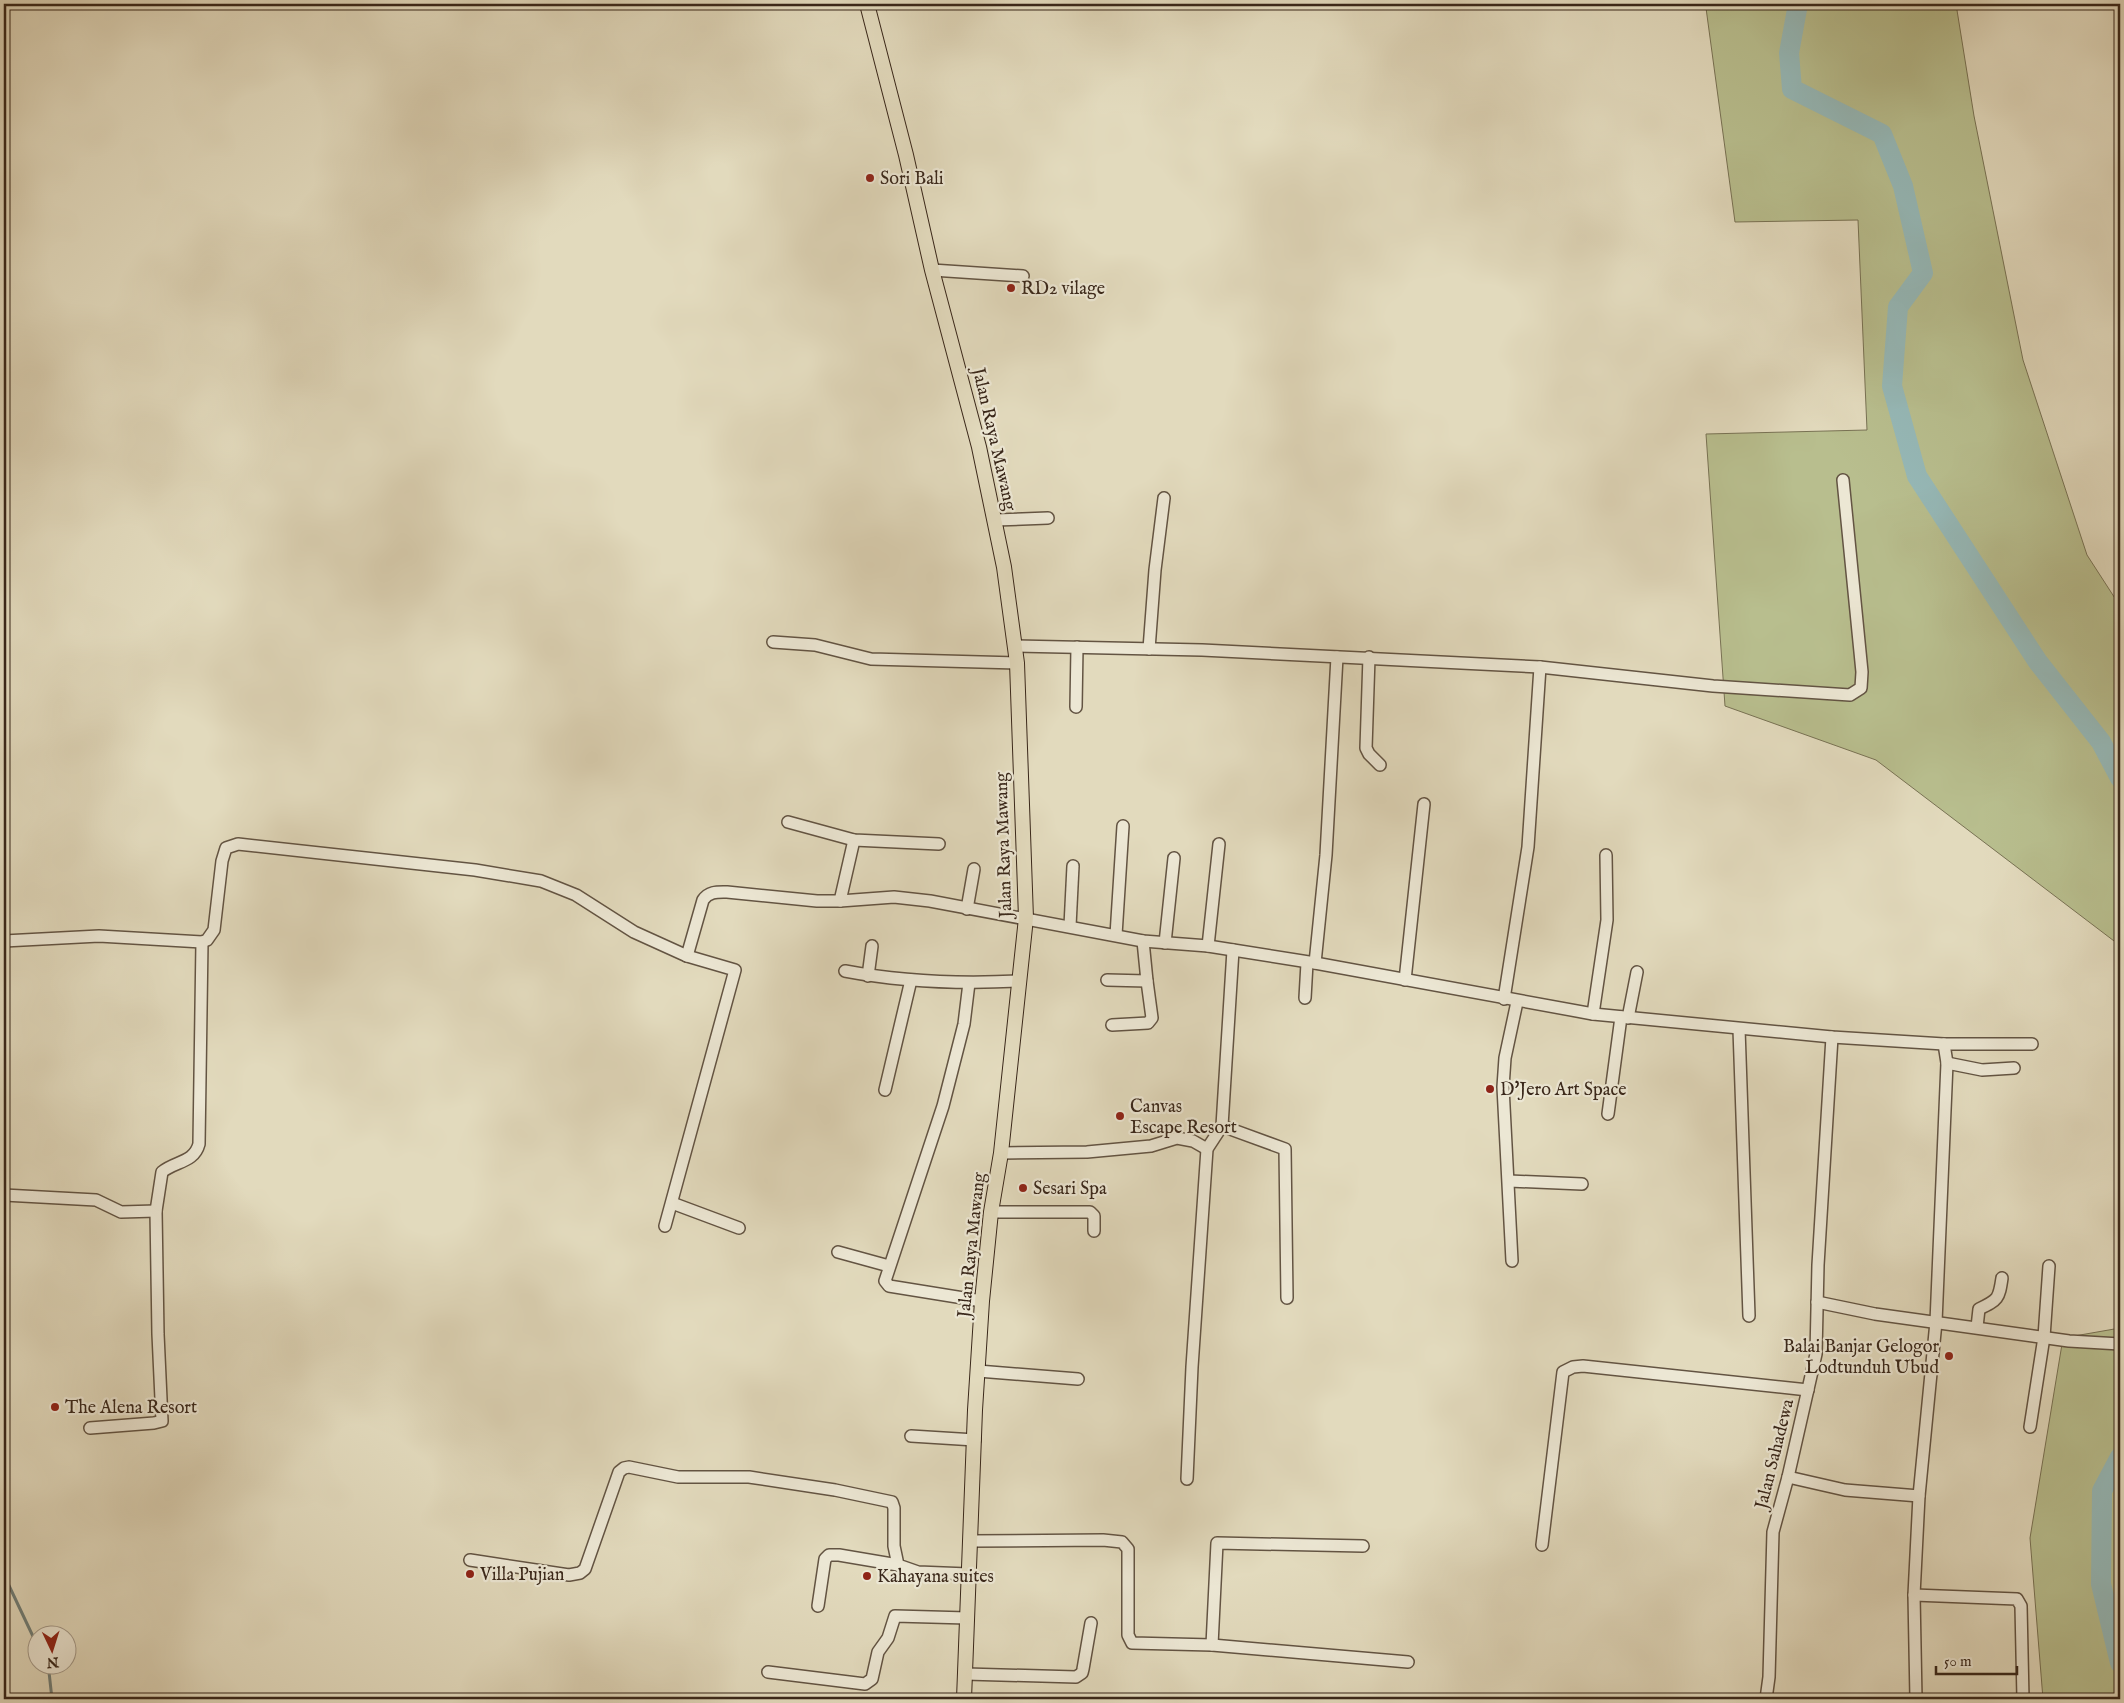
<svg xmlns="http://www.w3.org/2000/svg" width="2124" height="1703" font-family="'IM FELL English',serif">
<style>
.green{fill:#b8be8e;stroke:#787254}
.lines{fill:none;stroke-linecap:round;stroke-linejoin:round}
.stream{stroke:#717f79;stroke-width:3}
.river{stroke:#96b9b8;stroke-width:20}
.minor-casing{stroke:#635443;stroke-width:14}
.major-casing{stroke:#39271a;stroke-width:16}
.minor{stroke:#ece7d4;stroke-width:11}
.major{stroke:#e2dabd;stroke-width:14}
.poi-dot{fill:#8f2418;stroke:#ece7d4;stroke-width:2}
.labels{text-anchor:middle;stroke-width:4.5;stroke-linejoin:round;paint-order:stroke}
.poi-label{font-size:18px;fill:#39271a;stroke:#ece7d4;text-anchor:start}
.street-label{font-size:18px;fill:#39271a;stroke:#ece7d4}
</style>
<rect width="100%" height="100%" fill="#e2dabd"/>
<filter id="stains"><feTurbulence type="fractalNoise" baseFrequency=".004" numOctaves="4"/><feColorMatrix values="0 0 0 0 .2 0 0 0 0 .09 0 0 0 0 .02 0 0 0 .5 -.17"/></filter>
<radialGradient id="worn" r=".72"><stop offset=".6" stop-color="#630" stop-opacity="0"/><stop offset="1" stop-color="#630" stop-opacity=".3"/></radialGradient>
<g class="green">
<polygon points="1572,4 1956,4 1974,116 2023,360 2087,555 2120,606 2120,965 2118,944 1876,760 1725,706 1706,434 1867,430 1858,220 1735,222 1706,8"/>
<polygon points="2120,1328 2120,1699 2043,1699 2030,1538 2063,1338"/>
</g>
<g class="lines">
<g class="stream">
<polyline points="4,1575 38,1647"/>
<polyline points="46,1666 49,1672 52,1699"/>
</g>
<g class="river">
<polyline points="1798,4 1789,53 1792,89 1882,134 1903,186 1923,273 1898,307 1892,386 1917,476 2038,662 2101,742 2120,778"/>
<polyline points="2120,1457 2102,1491 2101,1584 2120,1663"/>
</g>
<defs>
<g id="minor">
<polyline points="932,270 1023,276"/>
<polyline points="995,520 1048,518"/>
<polyline points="773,642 815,645 871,659 1017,663"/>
<polyline points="1016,646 1202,650 1540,667 1713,686 1850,695 1861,688 1862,672 1843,480"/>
<polyline points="1149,649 1155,570 1164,498"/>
<polyline points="1369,657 1366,748 1369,754 1380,765"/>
<polyline points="1076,707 1077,647"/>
<polyline points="788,822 854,840 939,844"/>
<polyline points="840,901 854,840"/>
<polyline points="967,909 974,869"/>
<polyline points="1070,926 1073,866"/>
<polyline points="1116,935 1123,826"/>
<polyline points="4,941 99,936 202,942 207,940 214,930 222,861 226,848 238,844 475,870 541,881 576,895 634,932 687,956 735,970 665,1226"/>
<polyline points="1165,943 1174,858"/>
<polyline points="1208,946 1219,844"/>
<path d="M687 956 703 900C709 891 718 892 727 892L817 901H840L894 897 930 901 1143 941 1208 946 1315 963 1593 1014 1832 1037 1944 1044H2032"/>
<polyline points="1315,963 1326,855 1337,657"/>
<path d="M845 971C903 982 961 984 1020 981"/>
<polyline points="868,976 872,946"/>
<polyline points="1107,980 1147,981 1143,941"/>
<polyline points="1405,980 1424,804"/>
<polyline points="969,983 964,1024 943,1106 885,1281 889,1286 982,1301"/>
<polyline points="1305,998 1307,963"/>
<polyline points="1504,999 1528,847 1540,667"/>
<polyline points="1593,1014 1607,920 1606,855"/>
<polyline points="1628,1018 1637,972"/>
<polyline points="1112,1025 1148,1023 1152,1018 1147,981"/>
<polyline points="1739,1029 1749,1316"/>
<polyline points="1947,1063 1982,1070 2014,1068"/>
<polyline points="885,1090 911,980"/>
<polyline points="1608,1114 1621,1017"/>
<polyline points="1222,1126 1285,1149 1287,1298"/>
<polyline points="1001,1153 1087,1152 1151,1146 1177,1138 1193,1141 1207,1149"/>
<polyline points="1509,1181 1582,1184"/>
<polyline points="4,1195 96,1200 121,1212 156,1211"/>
<polyline points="672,1203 739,1228"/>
<polyline points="991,1212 1090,1212 1094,1216 1094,1231"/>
<polyline points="838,1252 889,1266"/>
<polyline points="1512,1261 1503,1087 1505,1058 1517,1002"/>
<polyline points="1817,1302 1875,1314 2069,1341 2120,1344"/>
<path d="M1977 1327 1979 1309C1998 1300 1999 1299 2002 1278"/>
<polyline points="978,1371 1078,1379"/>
<polyline points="2030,1427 2044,1337 2049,1266"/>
<path d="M90 1428 154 1423 162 1421 158 1334 156 1211 162 1172C175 1161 194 1163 199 1144L202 942"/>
<polyline points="911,1436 975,1440"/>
<polyline points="1788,1477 1845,1490 1919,1496"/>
<polyline points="1187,1479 1192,1367 1207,1149 1222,1126 1233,950"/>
<polyline points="971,1541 1103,1540 1122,1542 1128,1549 1128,1635 1132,1643 1212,1645 1408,1662"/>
<polyline points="1542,1545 1563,1372 1573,1367 1583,1366 1808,1390"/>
<polyline points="470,1560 569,1575 580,1573 585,1569 619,1472 624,1468 629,1467 678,1477 749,1477 835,1490 892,1502 894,1508 894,1546 898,1565 918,1572 968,1574"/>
<polyline points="1914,1595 2017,1599 2021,1606 2023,1699"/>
<polyline points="818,1606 825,1559 829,1555 839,1555 898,1565"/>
<polyline points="1212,1645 1217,1543 1363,1546"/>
<polyline points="768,1672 865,1684 872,1679 878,1652 888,1638 895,1616 967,1618"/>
<polyline points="966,1674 1076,1677 1082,1673 1083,1669 1091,1623"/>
<polyline points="1766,1699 1769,1677 1773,1532 1788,1477 1816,1354 1818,1265 1832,1037"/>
<polyline points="1916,1699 1914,1595 1919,1496 1936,1322 1947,1063 1944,1044"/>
</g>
<polyline id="major" points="867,4 906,155 932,270 979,447 1004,567 1017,663 1026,918 1001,1153 991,1212 982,1301 975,1410 964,1699"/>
</defs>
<use href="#minor" class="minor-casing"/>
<use href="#major" class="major-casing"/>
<use href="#minor" class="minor"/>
<use href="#major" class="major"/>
</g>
<g class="poi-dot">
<circle cx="870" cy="178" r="5"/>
<circle cx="1011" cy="288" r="5"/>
<circle cx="1490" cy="1089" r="5"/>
<circle cx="1120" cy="1116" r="5"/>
<circle cx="1023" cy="1188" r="5"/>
<circle cx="1949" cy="1356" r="5"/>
<circle cx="55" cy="1407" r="5"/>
<circle cx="470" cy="1574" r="5"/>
<circle cx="867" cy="1576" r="5"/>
</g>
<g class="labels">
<g class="poi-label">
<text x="880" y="184">Sori Bali</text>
<text x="1021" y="294">RD2 vilage</text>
<text x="1500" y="1095">D'Jero Art Space</text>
<text x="1130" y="1112">Canvas<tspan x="1130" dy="21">Escape Resort</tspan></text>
<text x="1033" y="1194">Sesari Spa</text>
<text x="1939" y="1352" text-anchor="end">Balai Banjar Gelogor<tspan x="1939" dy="21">Lodtunduh Ubud</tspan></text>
<text x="65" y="1413">The Alena Resort</text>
<text x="480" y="1580">Villa Pujian</text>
<text x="877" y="1582">Kahayana suites</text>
</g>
<g class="street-label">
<text transform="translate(995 439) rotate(77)" y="6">Jalan Raya Mawang</text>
<text transform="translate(1003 845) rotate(-92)" y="6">Jalan Raya Mawang</text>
<text transform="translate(971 1245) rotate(-84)" y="6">Jalan Raya Mawang</text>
<text transform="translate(1774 1454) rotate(-76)" y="6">Jalan Sahadewa</text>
</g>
</g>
<rect width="2124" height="1703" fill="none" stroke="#e2dabd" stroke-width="20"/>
<rect x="5" y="5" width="2114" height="1693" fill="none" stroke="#39271a" stroke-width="2.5"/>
<rect x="10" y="10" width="2104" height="1683" fill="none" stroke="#39271a"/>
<g transform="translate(52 1650) rotate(176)"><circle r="24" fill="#ece7d4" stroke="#a49a8a"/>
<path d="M0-4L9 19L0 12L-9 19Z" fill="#8f2418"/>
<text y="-8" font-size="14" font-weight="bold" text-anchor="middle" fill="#39271a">N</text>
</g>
<path d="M1936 1666v8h81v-8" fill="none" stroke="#39271a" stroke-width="2.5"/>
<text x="1944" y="1666" font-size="15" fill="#39271a" stroke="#ece7d4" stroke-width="4" paint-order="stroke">50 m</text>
<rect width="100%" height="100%" filter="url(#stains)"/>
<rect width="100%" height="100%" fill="url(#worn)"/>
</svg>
